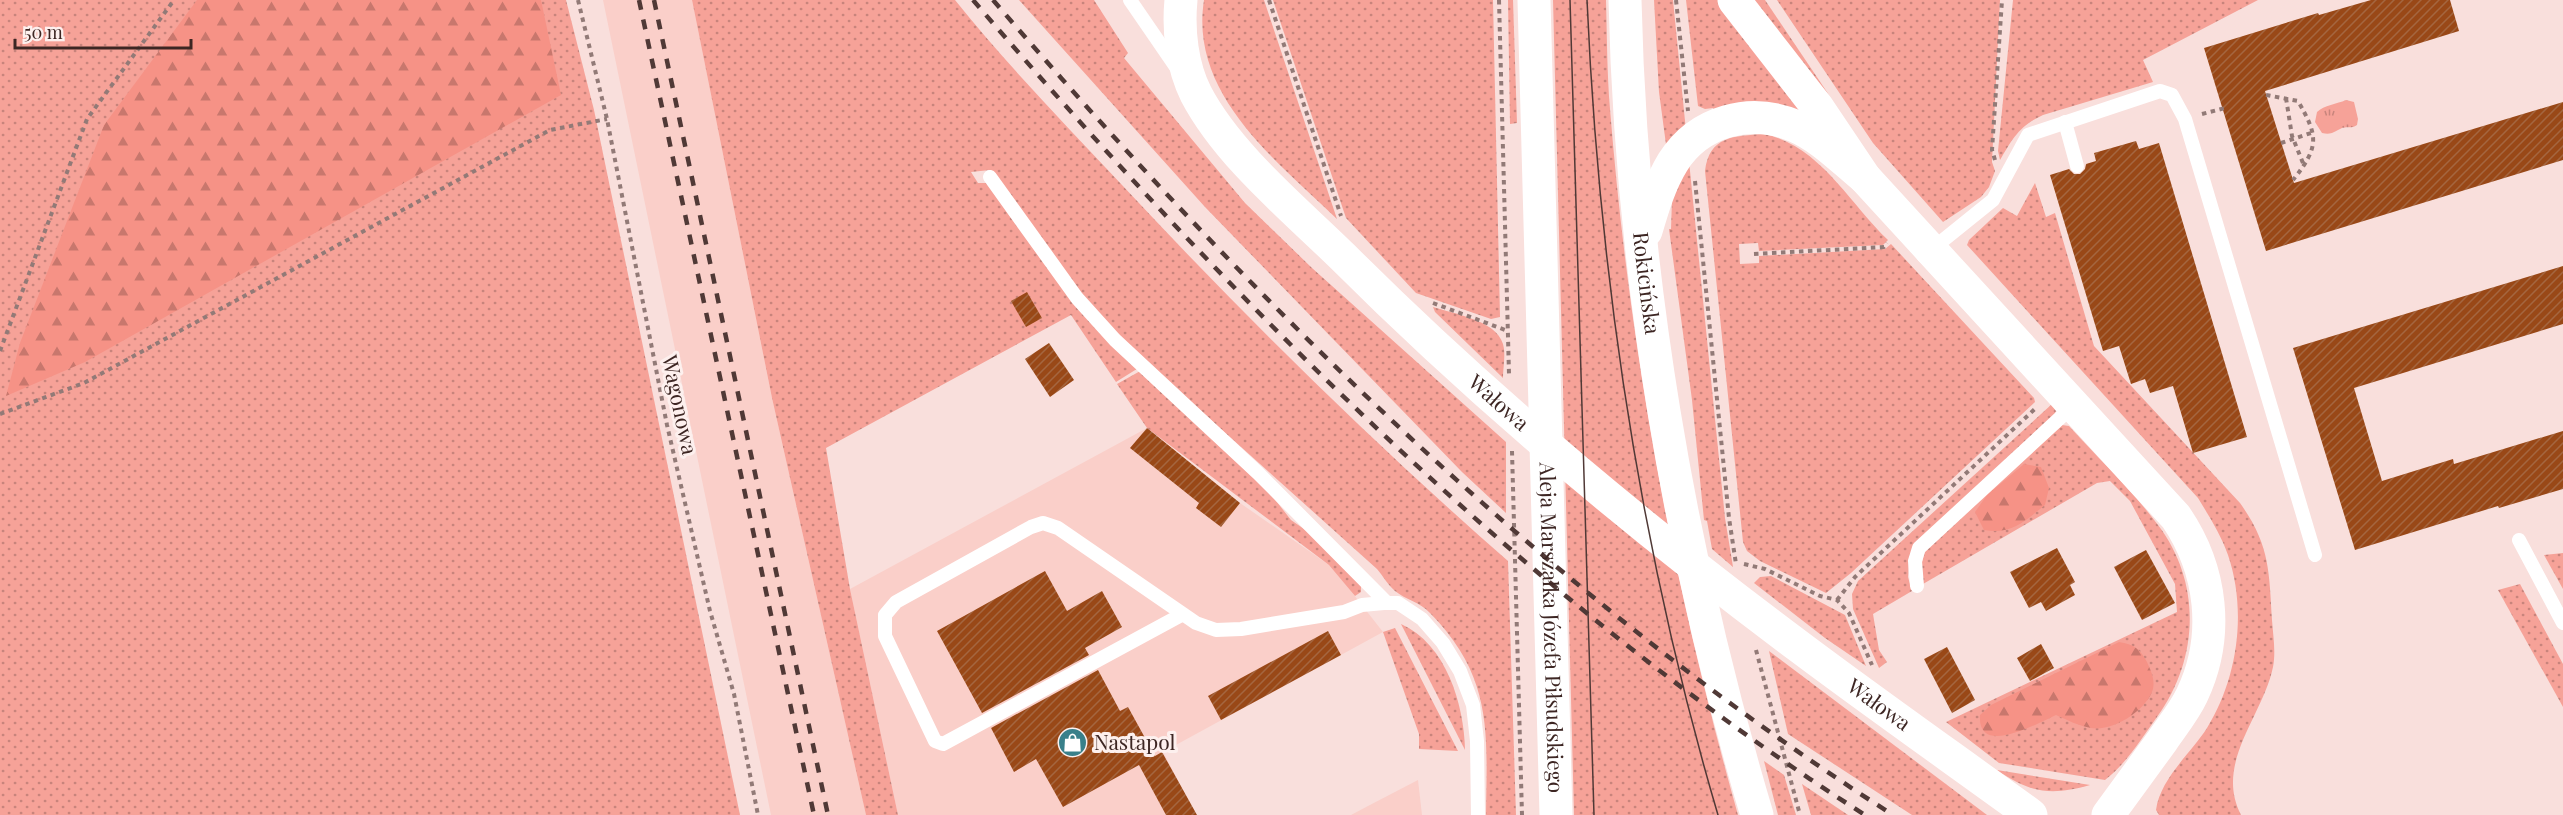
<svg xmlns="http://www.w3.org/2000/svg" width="2563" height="815" font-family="'Playfair Display',serif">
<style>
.built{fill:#facfc9}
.grass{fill:url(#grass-dots)}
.forest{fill:url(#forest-firs)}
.park{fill:url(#park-tufts)}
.building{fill:url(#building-hatch)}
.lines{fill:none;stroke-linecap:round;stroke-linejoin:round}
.path{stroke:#927a77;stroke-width:4;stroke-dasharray:4.5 4.5;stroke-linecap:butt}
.service{stroke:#fff;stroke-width:14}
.tertiary{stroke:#fff;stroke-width:33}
.secondary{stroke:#fff;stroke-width:33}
.tram{stroke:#503936;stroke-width:1.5}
.rail{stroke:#503936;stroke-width:4.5;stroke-dasharray:10 10;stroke-linecap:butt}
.labels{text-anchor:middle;stroke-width:6;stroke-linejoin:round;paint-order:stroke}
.street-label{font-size:21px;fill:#3d2623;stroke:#fdf0ee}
.poi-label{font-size:21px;fill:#3d2623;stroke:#fdf0ee;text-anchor:start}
</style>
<defs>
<pattern id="grass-dots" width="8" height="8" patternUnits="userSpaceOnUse" patternTransform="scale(1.5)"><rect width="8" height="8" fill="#f6a298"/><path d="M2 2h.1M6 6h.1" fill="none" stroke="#c8847c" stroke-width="1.8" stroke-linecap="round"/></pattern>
<pattern id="forest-firs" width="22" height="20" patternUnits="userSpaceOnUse" patternTransform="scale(1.5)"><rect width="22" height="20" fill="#f69286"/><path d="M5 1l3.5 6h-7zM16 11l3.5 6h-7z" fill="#c8776d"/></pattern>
<pattern id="park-tufts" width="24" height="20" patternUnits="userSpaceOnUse" patternTransform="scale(1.5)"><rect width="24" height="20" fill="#f6a298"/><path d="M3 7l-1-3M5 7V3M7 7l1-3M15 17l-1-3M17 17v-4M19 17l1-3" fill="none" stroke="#c8847c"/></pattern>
<pattern id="building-hatch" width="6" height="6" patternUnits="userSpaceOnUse" patternTransform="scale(1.5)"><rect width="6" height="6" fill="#994817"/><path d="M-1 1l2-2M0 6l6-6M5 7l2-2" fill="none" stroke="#a46640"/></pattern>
</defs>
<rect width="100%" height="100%" fill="#f9dfdc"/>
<g class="built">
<polygon points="603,0 692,0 772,398 866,815 771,815"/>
<polygon points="1147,428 1240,503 1332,567 1383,632 1163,752 1196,815 898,815 850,589"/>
<polygon points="1418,780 1422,815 1351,815 1368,806"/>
</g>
<g class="grass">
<polygon points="0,0 566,0 594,110 740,815 0,815"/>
<path d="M692 0H955C1007 65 1065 124 1122 185 1244 316 1373 443 1508 561L1516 815H1486C1487 732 1493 677 1430 613 1420 602 1406 600 1395 591 1388 585 1383 576 1377 569L1124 342 1077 292 990 170 971 172 978 183H991C1037 248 1080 314 1140 367L1116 382 1071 315 826 448 850 589 898 815H866L772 398Z"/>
<polygon points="1019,0 1094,0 1128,53 1124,58 1245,203 1312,268 1506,442 1506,513 1462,472 1205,207"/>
<path d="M1204 0H1264L1337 219C1277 161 1189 95 1204 0Z"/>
<polygon points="1273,0 1493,0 1500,317 1491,319 1416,293 1346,218"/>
<polygon points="1508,0 1513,0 1517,123 1510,124"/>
<path d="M1553 0H1606C1607 36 1607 73 1610 109 1629 348 1673 584 1738 815H1574Z"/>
<polygon points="1654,0 1673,0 1686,131 1667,152 1659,92"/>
<polygon points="1686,0 1722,0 1810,112 1715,114 1713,108 1705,109 1698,106"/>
<polygon points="1747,0 1765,0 1829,95"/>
<polygon points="1777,0 2000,0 1992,162 1995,171 1989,187 1981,197 1943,222 1873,143"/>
<path d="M2013 0H2258L2143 60 2153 82 2043 115C2019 126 2013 138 2000 160L1998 151Z"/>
<path d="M1764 134C1820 146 1849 203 1888 240L1883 245 1759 251 1758 243 1739 244 1740 264 1759 263V256L1885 249 1891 244 2034 398 2035 402 1851 573 1826 593 1760 561 1747 551 1743 542 1705 171C1709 136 1734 136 1764 134Z"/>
<polygon points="1689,161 1725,518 1733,567 1712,549 1707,521 1704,520 1692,400 1669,229 1671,229 1672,200"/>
<path d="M2035 183 2046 217 2055 213 2094 346 2240 503C2270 545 2269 571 2272 620 2273 635 2276 652 2273 667 2263 716 2214 763 2241 815H2159L2156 810C2160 779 2191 753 2207 728 2238 678 2247 611 2228 555 2221 535 2209 516 2198 498L1967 245 1969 240 2003 208 2017 216Z"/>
<path d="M1433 307C1454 314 1496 320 1503 344 1506 354 1503 368 1503 378L1435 312Z"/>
<polygon points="1142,370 1273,497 1291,520 1317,538 1361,586 1361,592 1355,596 1329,565 1147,428 1117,384"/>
<polygon points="2052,404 2056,411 2053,418 1909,560 1908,577 1912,591 1873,614 1879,650 1887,662 1879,668 1853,609 1852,594 1858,581"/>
<path d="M2062 425 2069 426C2098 458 2132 490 2158 525 2202 583 2199 659 2157 717 2141 739 2127 763 2105 780L1999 763 1946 722 2177 612 2175 584 2130 501 2110 481 2097 483 1923 584 1921 567 1925 549Z"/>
<polygon points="2563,553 2563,589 2544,555"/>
<polygon points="1771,576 1845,615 1866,666 1825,638 1754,583 1760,577"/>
<polygon points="2520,584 2563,664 2563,707 2498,590"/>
<path d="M1401 624C1446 644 1464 704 1465 750Z"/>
<polygon points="1395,628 1458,751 1419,749 1419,734 1383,632"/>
<polygon points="1769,651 1987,815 1912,815 1788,734"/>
<polygon points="1764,761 1784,775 1796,815 1778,815"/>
<path d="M1997 770 2090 785C2051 796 2030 793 1997 770Z"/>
<polygon points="1802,784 1848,815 1811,815"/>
</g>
<g class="forest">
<polygon points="197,0 541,0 561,95 85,362 6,396 20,343 104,125"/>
<path d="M2024 464 2041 467 2049 488 2045 505C2025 521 2011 535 1984 530L1975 512 1987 495Z"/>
<path d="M2119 642C2134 644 2140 649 2147 662 2151 671 2155 679 2153 689 2147 710 2113 732 2091 728 2079 726 2067 720 2056 715 2038 723 1977 758 1980 715L1991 705Z"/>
</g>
<path class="park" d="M2346 100 2354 102 2358 119 2357 125C2351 129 2348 126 2342 128 2333 132 2332 135 2322 133L2315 122 2317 112C2324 105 2337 104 2346 100Z"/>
<g class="building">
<polygon points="2371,0 2450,0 2459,31 2265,91 2294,183 2563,102 2563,160 2266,251 2204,48 2318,13 2319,15"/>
<polygon points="2136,141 2139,149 2159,143 2247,437 2193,453 2173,386 2150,393 2145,379 2131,384 2119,346 2103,351 2050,175 2069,169 2074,174 2080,174 2085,169 2086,164 2096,161 2094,153"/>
<polygon points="2563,266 2563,324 2354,388 2382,481 2453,459 2454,464 2563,431 2563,489 2499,508 2498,506 2355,550 2293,348"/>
<polygon points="1027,292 1042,318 1026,327 1011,301"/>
<polygon points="1049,343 1074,380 1050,397 1025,359"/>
<polygon points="1147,428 1240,503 1221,527 1196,508 1199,503 1130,448"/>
<polygon points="2057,548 2075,582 2070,585 2075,595 2046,611 2041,602 2029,608 2010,572"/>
<polygon points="2146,550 2175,603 2142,620 2114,567"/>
<polygon points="1045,571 1067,611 1102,591 1122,627 1085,648 1089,655 982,713 937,631"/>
<polygon points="1328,631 1341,655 1221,720 1208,696"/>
<polygon points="2041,644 2054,668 2030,681 2017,658"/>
<polygon points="1947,647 1975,700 1952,713 1924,659"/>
<polygon points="1098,670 1120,711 1128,707 1155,756 1162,752 1197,815 1166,815 1139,765 1063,807 1036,759 1014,772 991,728"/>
</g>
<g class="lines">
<g class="path">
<polyline points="578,0 607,119 667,425 710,611 734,694 758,815"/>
<polyline points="1269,0 1341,216"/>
<polyline points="1499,0 1509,374"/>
<polyline points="1676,0 1688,111"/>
<path d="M2266 95 2298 101C2318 136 2320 146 2293 180"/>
<polyline points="2286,98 2292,136 2303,163"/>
<polyline points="2202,114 2225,108"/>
<polyline points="2281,143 2314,132"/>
<polyline points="1995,160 1992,150 2002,0"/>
<polyline points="1695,181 1729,518 1736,564"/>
<polyline points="1754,254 1884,247 1887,243"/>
<polyline points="1433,303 1508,331"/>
<polyline points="0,351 87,119 174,0"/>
<polyline points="0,414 84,383 550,130 607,119"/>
<polyline points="1512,451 1522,815"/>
<polyline points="1744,564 1765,569 1820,596 1837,600 1849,613 1872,665"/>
<polyline points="1837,600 1855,577 2037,407"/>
<polyline points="1756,650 1800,815"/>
</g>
<g class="service">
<polyline points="1130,0 1176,67"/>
<polyline points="2065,122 2077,166"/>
<polyline points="990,177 1077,298 1115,340 1258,473 1387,603"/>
<polyline points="1931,250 1993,200 2028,135 2160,91 2172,95 2185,119 2315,555"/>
<polyline points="2519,540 2563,623"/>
<polyline points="1917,586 1915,561 1919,548 2074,405"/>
<polyline points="1183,614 943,744 935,741 885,636 885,615 896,602 1031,527 1043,523 1058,528 1196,623 1216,630 1241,629 1344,612 1362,605 1384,603 1398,603 1422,619 1443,643 1460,671 1473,705 1477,741 1478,815"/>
</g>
<g class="tertiary">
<path id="s1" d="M1181 0C1178 31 1182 66 1196 94 1228 155 1293 208 1342 256 1484 398 1640 528 1801 648 1877 705 1954 759 2031 815"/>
<path d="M1931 250 2176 517C2212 570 2220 636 2192 695 2184 712 2172 726 2162 741 2144 766 2126 790 2108 815"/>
</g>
<g class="secondary">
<path id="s2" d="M1534 0 1556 815"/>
<path id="s3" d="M1625 0C1631 272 1679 554 1757 815"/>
<polyline points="1734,0 1818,108 1865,178 1931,250"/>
<path d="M1646 231C1653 207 1660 183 1673 162 1699 121 1750 107 1795 126 1821 137 1843 160 1865 178"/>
</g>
<g class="tram">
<polyline points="1570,0 1594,815"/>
<path d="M1587 0C1599 275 1640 551 1718 815"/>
</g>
<g class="rail">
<polyline points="639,0 814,815"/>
<polyline points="654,0 828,815"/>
<path d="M973 0C1235 305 1525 598 1865 815"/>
<path d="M993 0C1258 308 1549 595 1893 815"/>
</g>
</g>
<defs>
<symbol id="shop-disc" viewBox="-11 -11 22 22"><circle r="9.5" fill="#39808a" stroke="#fdf0ee"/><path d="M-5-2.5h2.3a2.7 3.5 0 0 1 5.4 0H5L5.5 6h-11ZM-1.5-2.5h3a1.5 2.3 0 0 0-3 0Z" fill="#fff"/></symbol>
</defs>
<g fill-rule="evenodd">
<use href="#shop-disc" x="1056" y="726" width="33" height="33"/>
</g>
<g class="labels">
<g class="street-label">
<text dy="7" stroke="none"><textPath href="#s3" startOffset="284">Rokicińska</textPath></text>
<text dy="7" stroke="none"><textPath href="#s1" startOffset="530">Wałowa</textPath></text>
<text transform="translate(679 405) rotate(78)" y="7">Wagonowa</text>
<text dy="7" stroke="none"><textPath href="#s2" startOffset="628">Aleja Marszałka Józefa Piłsudskiego</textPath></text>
<text dy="7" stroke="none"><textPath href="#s1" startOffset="1016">Wałowa</textPath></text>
</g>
<g class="poi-label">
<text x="1094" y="750">Nastapol</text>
</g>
</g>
<path d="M15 39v9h176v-9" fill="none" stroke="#3d2623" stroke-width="3"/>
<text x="24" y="39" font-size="18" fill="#3d2623" stroke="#fdf0ee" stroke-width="4.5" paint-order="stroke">50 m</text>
</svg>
